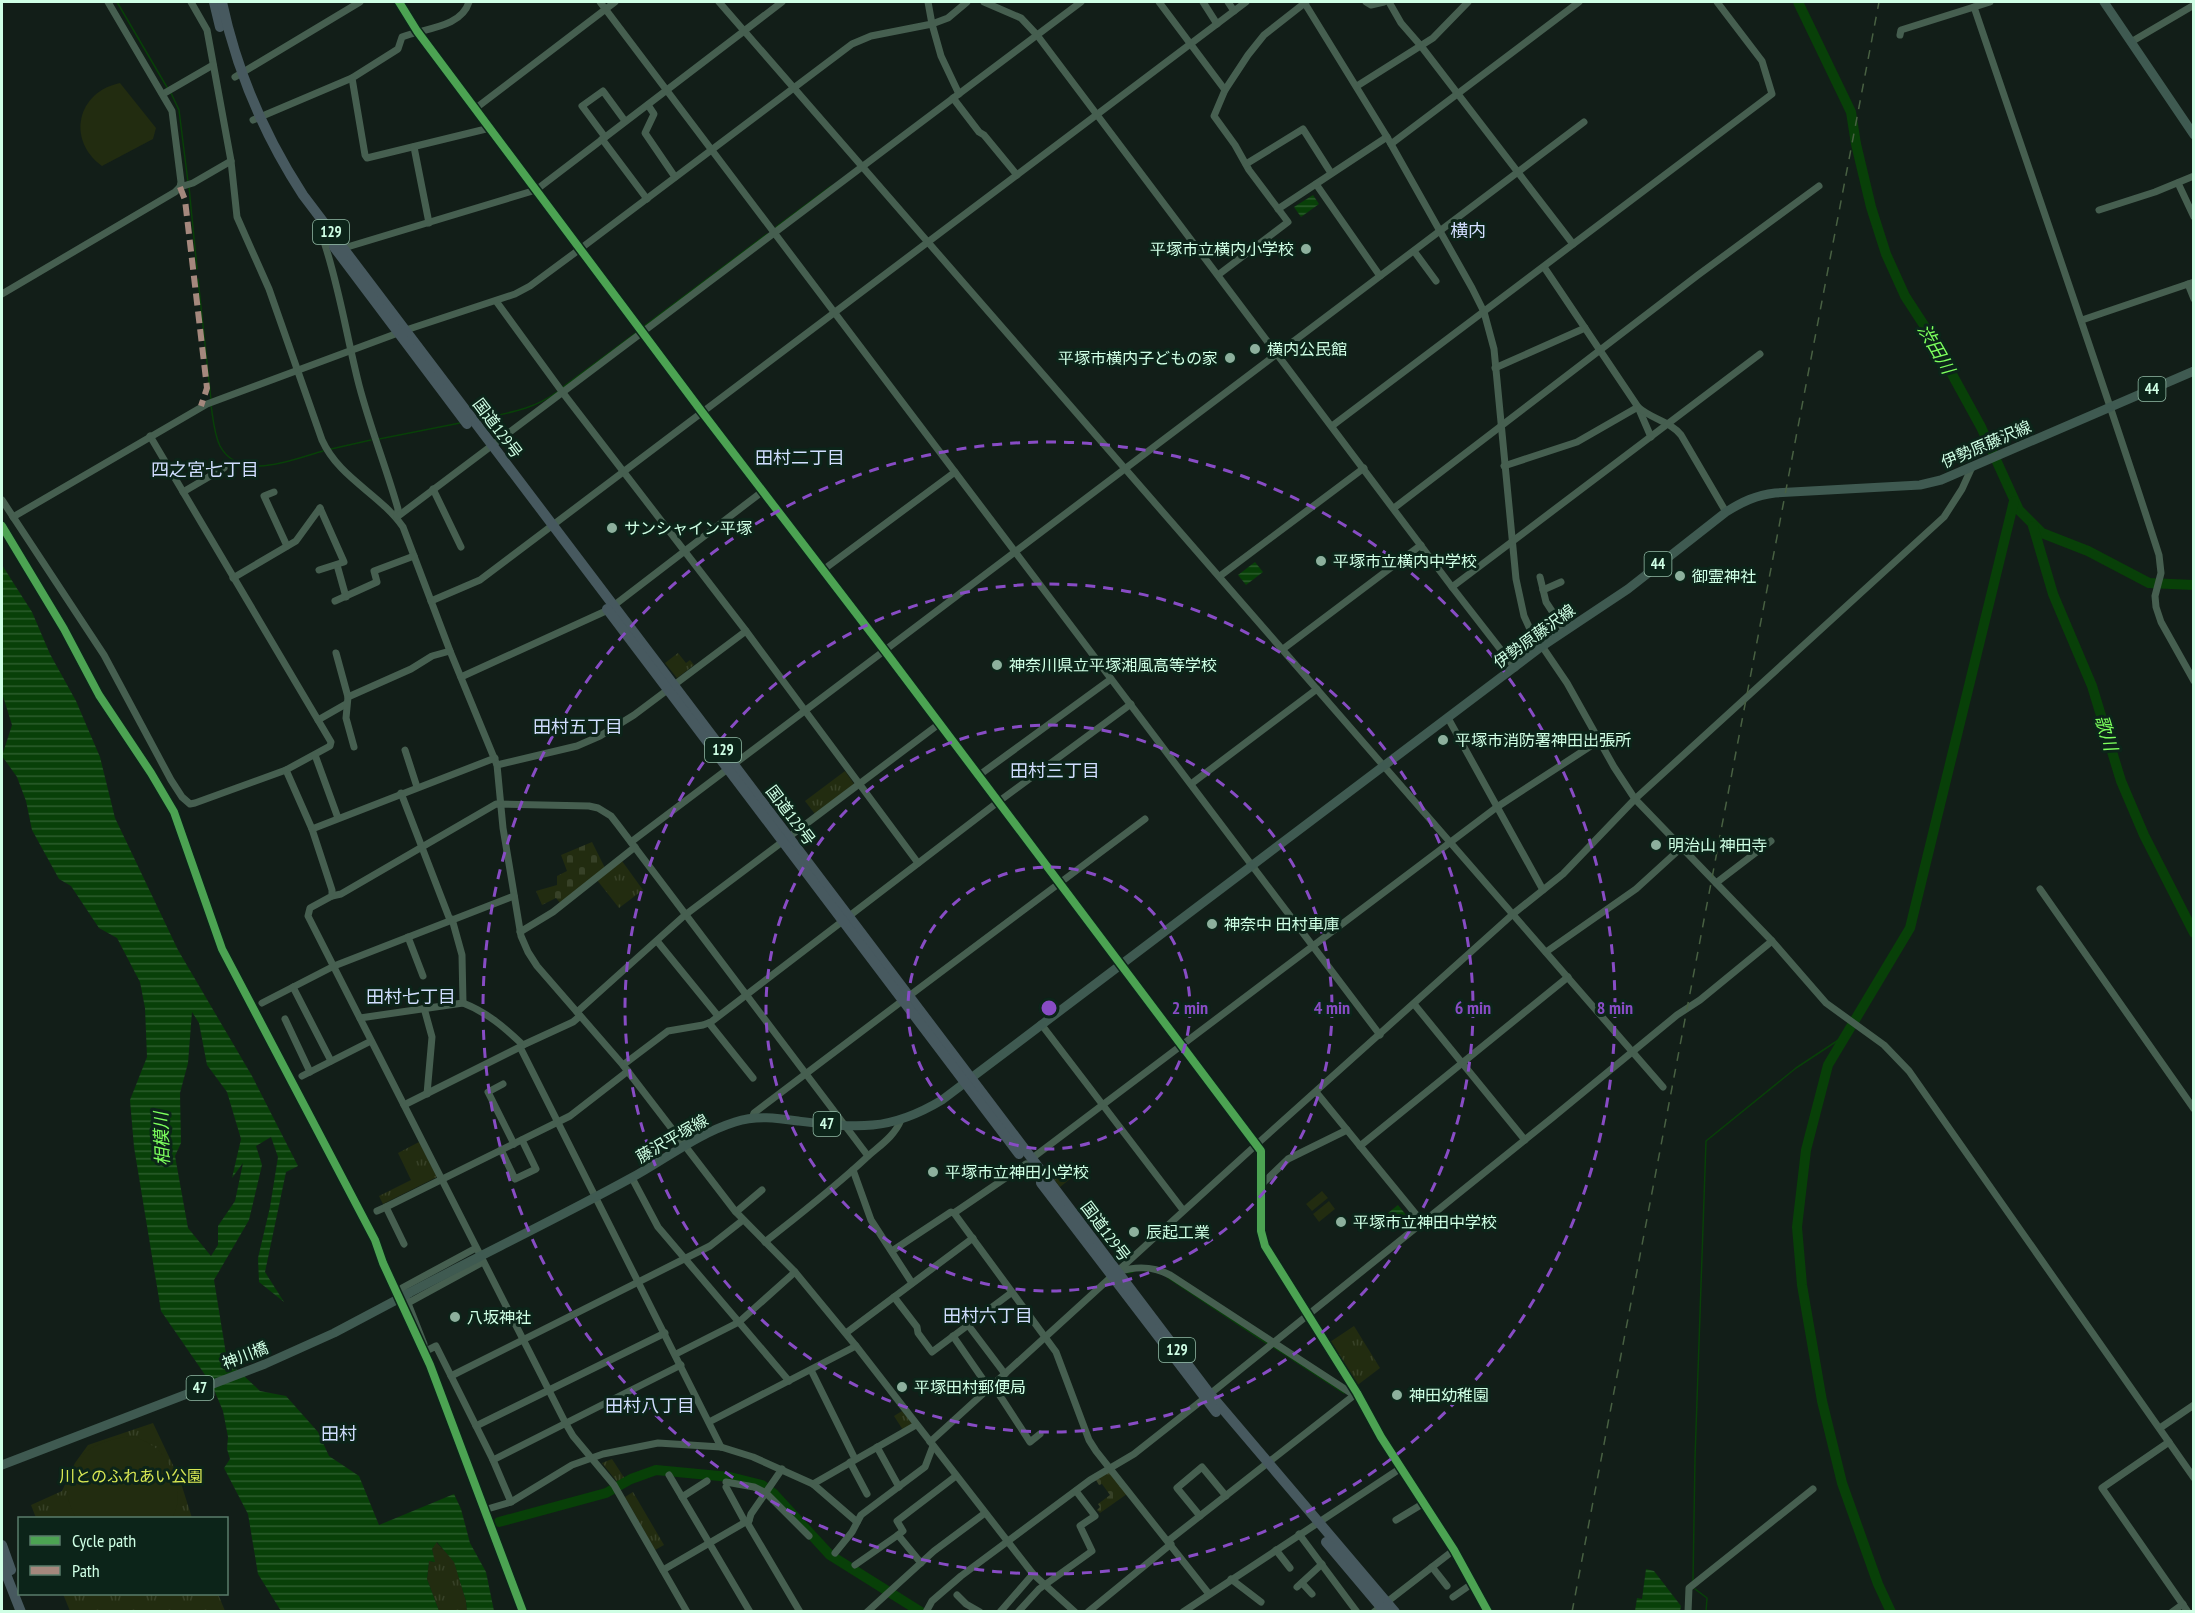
<svg xmlns="http://www.w3.org/2000/svg" width="2195" height="1613" font-family="'PT Sans Narrow','Noto Sans JP',sans-serif">
<style>
.grass{fill:url(#grass-tufts)}
.cemetery{fill:url(#cemetery-stones)}
.pitch{fill:#222c10}
.water{fill:url(#water-rules);fill-rule:evenodd}
.lines{fill:none;stroke-linecap:round;stroke-linejoin:round}
.stream{stroke:#084008;stroke-width:1.5}
.river{stroke:#084008;stroke-width:10}
.minor{stroke:#465f50;stroke-width:7}
.major{stroke:#3f5a51;stroke-width:9}
.highway{stroke:#47595f;stroke-width:10}
.rail{stroke:#486042;stroke-width:1.5;stroke-dasharray:9 8;stroke-linecap:butt}
.major-bridge{stroke:#3f5a51;stroke-width:9}
.quiet{stroke:#a5887d;stroke-width:6;stroke-dasharray:12 6;stroke-linecap:butt}
.cycleway-casing{stroke:#0c2419;stroke-width:11}
.cycleway{stroke:#4ca352;stroke-width:8}
.ring{fill:none;stroke:#884cc5;stroke-width:3;stroke-dasharray:10 8}
.poi-dot{fill:#8db09d;stroke:#0c2419;stroke-width:2}
.labels{text-anchor:middle;stroke-width:6;stroke-linejoin:round;paint-order:stroke}
.shield{fill:#0c2419;stroke:#94bda8;stroke-width:1.5}
.shield-label{font-size:15px;font-weight:bold;fill:#cfffe5}
.poi-label{font-size:16px;fill:#cfffe5;stroke:#0c2419;text-anchor:start}
.street-label{font-size:16px;fill:#cfffe5;stroke:#0c2419}
.park-label{font-size:16px;fill:#d8e753;stroke:#0c2419}
.neighbourhood-label{font-size:18px;fill:#d1deff;stroke:#0c2419}
.water-label{font-size:18px;font-style:italic;fill:#7cff5d;stroke:#0c2419}
.centre{fill:#884cc5;stroke:#0c2419;stroke-width:3}
.ring-label{font-size:18px;text-anchor:middle;font-weight:bold;fill:#884cc5;stroke:#0c2419;stroke-width:6;stroke-linejoin:round;paint-order:stroke}
</style>
<defs>
<pattern id="grass-tufts" width="24" height="20" patternUnits="userSpaceOnUse" patternTransform="scale(1.5)"><rect width="24" height="20" fill="#222c10"/><path d="M3 7l-1-3M5 7V3M7 7l1-3M15 17l-1-3M17 17v-4M19 17l1-3" fill="none" stroke="#374127"/></pattern>
<pattern id="cemetery-stones" width="16" height="16" patternUnits="userSpaceOnUse" patternTransform="scale(1.5)"><rect width="16" height="16" fill="#222c10"/><path d="M2 7V4a2 2 0 0 1 4 0v3zM10 15v-3a2 2 0 0 1 4 0v3z" fill="#374127"/></pattern>
<pattern id="water-rules" width="6" height="5" patternUnits="userSpaceOnUse" patternTransform="scale(1.5)"><rect width="6" height="5" fill="#084008"/><path d="M0 2.5h6" fill="none" stroke="#2b5d2c"/></pattern>
</defs>
<rect width="100%" height="100%" fill="#121e18"/>
<g class="grass">
<polygon points="678,653 686,663 690,660 694,665 677,678 665,663"/>
<polygon points="845,771 854,784 815,814 805,801"/>
<polygon points="622,861 643,890 619,908 597,880"/>
<polygon points="419,1142 437,1177 383,1204 379,1196 411,1180 398,1153"/>
<polygon points="1069,1167 1075,1175 1060,1187 1054,1179"/>
<polygon points="1354,1326 1380,1368 1355,1387 1327,1344"/>
<polygon points="902,1411 913,1424 903,1430 894,1416"/>
<polygon points="153,1423 180,1480 192,1518 36,1518 31,1505 62,1491 75,1463 88,1445"/>
<polygon points="612,1459 625,1479 618,1483 602,1463"/>
<polygon points="633,1492 664,1545 655,1550 625,1497"/>
<polygon points="436,1542 454,1561 466,1601 467,1611 439,1611 427,1579 429,1561 434,1562 432,1549"/>
<polygon points="63,1594 218,1594 225,1611 70,1611"/>
</g>
<g class="cemetery">
<polygon points="592,842 605,868 561,904 556,898 542,905 536,891 557,885 557,876 567,871 561,855"/>
<polygon points="1107,1472 1110,1472 1127,1494 1100,1513 1097,1510 1100,1507 1098,1504 1110,1495 1102,1484 1099,1485 1096,1480"/>
</g>
<g class="pitch">
<path d="M120 83 156 128 153 139 102 166C66 140 77 92 120 83Z"/>
<polygon points="1322,1191 1328,1198 1312,1211 1306,1204"/>
<polygon points="1329,1201 1335,1209 1319,1222 1313,1214"/>
<path d="M134 1436C143 1440 153 1445 159 1451 175 1468 185 1498 172 1518H76C73 1512 69 1504 68 1497 66 1489 67 1481 70 1474 81 1446 107 1439 134 1436Z"/>
</g>
<g class="water">
<polygon points="1313,195 1319,204 1301,217 1294,207"/>
<polygon points="1255,562 1263,572 1246,585 1238,575"/>
<path d="M2 565 32 612 50 654 76 701 100 757 115 818 178 950 252 1076 298 1166 286 1172 265 1272 284 1302 259 1282 258 1258 270 1207 278 1157 271 1137 256 1146 262 1165 249 1220 214 1280 227 1360 260 1391 286 1396 318 1432 329 1456 359 1476 379 1525 454 1494 461 1509 470 1543 486 1572 494 1611H467L466 1601 454 1562 437 1542 432 1549 435 1562 429 1561 427 1579 439 1611H281L258 1574 248 1514 224 1468 230 1459 227 1449 228 1437 223 1411 212 1385 161 1311 134 1147 130 1100 147 1057 145 1008 140 982 117 938 99 928 71 886 59 879 32 830 26 801 17 777 2 756 12 725 2 693ZM192 1012 199 1023 207 1065 227 1092 241 1139 232 1178 243 1163 235 1201 218 1226V1245L211 1256 188 1228 175 1156 181 1143 180 1093 188 1063Z"/>
<polygon points="1398,1205 1411,1221 1401,1229 1388,1213"/>
<polygon points="1646,1569 1654,1571 1681,1606 1680,1611 1635,1611 1637,1598 1642,1599"/>
</g>
<g class="lines">
<g class="stream">
<polyline points="117,2 168,89"/>
<polyline points="171,93 179,110 188,182"/>
<polyline points="189,187 197,269"/>
<polyline points="776,227 831,186"/>
<polyline points="198,279 211,400"/>
<polyline points="643,327 767,234"/>
<polyline points="563,387 637,332"/>
<path d="M211 405C213 418 214 434 220 446 240 483 294 459 323 451"/>
<path d="M479 419C507 413 533 410 557 392"/>
<polyline points="379,439 460,423"/>
<polyline points="331,449 371,440"/>
<polyline points="1128,1273 1133,1272"/>
<polyline points="1167,1277 1268,1344"/>
<polyline points="1272,1346 1344,1393"/>
<polyline points="1693,1581 1695,1458 1706,1141 1796,1068 1843,1037"/>
<polyline points="1695,1589 1707,1598 1706,1612"/>
</g>
<g class="river">
<polyline points="1798,2 1851,112 1856,144 1871,207 1886,254 1905,296 1931,336 1981,427 2019,510 2042,533 2088,551 2149,583 2194,585"/>
<polyline points="2033,526 2053,594 2092,686 2121,781 2144,835 2194,933"/>
<polyline points="499,1522 606,1493 631,1479 656,1470 730,1477 762,1485 773,1493 830,1555 921,1612"/>
<polyline points="1891,1612 1878,1584 1842,1483 1822,1401 1802,1285 1797,1227 1806,1150 1828,1065 1910,928 2014,501"/>
</g>
<g class="minor">
<polyline points="108,2 172,111 181,182 180,187"/>
<path d="M191 2 207 30 231 161 237 217 269 289 322 440C339 478 380 494 403 527L450 651 497 765 503 828 521 936 528 952 537 966 623 1065 735 1211 795 1272 856 1346 1033 1574 1075 1612"/>
<polyline points="399,2 417,31 702,412 885,651 1261,1151 1261,1231 1265,1246 1357,1393 1381,1437 1454,1550 1488,1612"/>
<path d="M469 2C461 28 424 28 402 37L398 49 352 78 365 155 367 158 490 128"/>
<polyline points="600,2 1380,1035"/>
<polyline points="719,2 1663,1087"/>
<polyline points="984,2 1021,18 1037,35 1452,587 1515,668"/>
<polyline points="1159,2 1225,90 1214,116 1235,145 1249,170 1288,222 1218,275"/>
<polyline points="1203,2 1217,24"/>
<polyline points="1228,2 1234,11"/>
<polyline points="1304,2 1387,137 1472,288 1484,312 1494,349 1516,579 1524,616 1529,627 1567,683 1614,767 1635,799 1772,941 1826,1003 1884,1045 1909,1071 2194,1478"/>
<polyline points="1366,2 1371,5 1384,2"/>
<polyline points="1389,2 1401,23 1421,46 1573,244"/>
<path d="M1974 7C2036 190 2100 372 2159 555L2161 573 2155 596 2156 607 2161 622 2194 681"/>
<polyline points="1900,35 1901,30 1990,2"/>
<polyline points="2131,42 2194,5"/>
<polyline points="235,77 360,2"/>
<polyline points="1357,86 1433,38 1468,2"/>
<polyline points="1225,90 1248,55 1264,35 1306,2"/>
<polyline points="163,94 213,65"/>
<polyline points="959,94 941,56 932,24 948,18 967,2"/>
<polyline points="953,98 979,132 984,135 1017,175"/>
<polyline points="648,105 654,114 645,133 675,177"/>
<polyline points="476,108 615,2"/>
<polyline points="253,120 352,78"/>
<polyline points="605,137 582,106 603,91 625,121"/>
<polyline points="602,139 647,199"/>
<polyline points="1391,144 1579,2"/>
<polyline points="414,147 429,223"/>
<polyline points="1246,164 1303,129 1331,173"/>
<polyline points="2178,183 2194,217"/>
<polyline points="1316,184 1380,276"/>
<polyline points="1278,209 1387,137"/>
<polyline points="2099,210 2155,192 2194,176"/>
<path d="M329 242 325 245C340 291 347 338 359 385 370 427 386 467 398 509L397 517"/>
<polyline points="344,248 536,190 782,2"/>
<polyline points="1414,251 1436,281"/>
<polyline points="1544,267 1638,407 1651,437"/>
<polyline points="2188,284 2194,299"/>
<polyline points="2,294 175,192 180,187 193,183 231,161"/>
<polyline points="496,301 563,393 746,631 918,863"/>
<polyline points="2082,320 2194,282"/>
<polyline points="1495,368 1585,328"/>
<polyline points="1332,426 1772,94 1762,61 1717,2"/>
<path d="M1504 466 1577 442 1638 407C1651 419 1670 421 1681 435L1726 512"/>
<polyline points="433,489 461,547"/>
<polyline points="183,492 224,468"/>
<polyline points="274,492 264,496 287,546"/>
<polyline points="2,500 104,655 171,780 182,797 190,804 195,803 286,770 330,746 331,742 150,436"/>
<polyline points="1394,508 1698,275 1819,186"/>
<polyline points="13,517 207,404 406,330 515,294 530,286 580,249 852,44 871,36 932,24 928,2"/>
<polyline points="397,517 1081,2"/>
<polyline points="337,565 346,597"/>
<polyline points="319,570 344,562 320,508"/>
<polyline points="823,570 955,472"/>
<polyline points="1220,576 1364,468"/>
<polyline points="1540,577 1546,602 1565,631"/>
<polyline points="233,578 296,541 320,508"/>
<polyline points="1452,587 1760,354"/>
<polyline points="1543,590 1561,582"/>
<polyline points="335,601 377,582 374,571 414,556"/>
<polyline points="431,601 480,580 1246,2"/>
<polyline points="1283,649 1421,545"/>
<polyline points="336,653 348,697"/>
<polyline points="461,677 608,610 763,491"/>
<polyline points="1448,718 1543,890"/>
<polyline points="318,720 346,704"/>
<polyline points="354,747 346,718 348,697 411,669 432,656 450,651"/>
<polyline points="405,750 417,787"/>
<polyline points="315,755 338,818"/>
<polyline points="497,765 577,746 600,736 634,715 746,631"/>
<polyline points="286,770 312,829 332,890 332,896 310,908 308,916 566,1424 573,1436 614,1485 687,1612"/>
<polyline points="978,776 1111,679"/>
<polyline points="1191,784 1317,689"/>
<polyline points="401,793 450,920"/>
<polyline points="312,829 495,758"/>
<polyline points="631,842 1584,122"/>
<polyline points="1716,883 1771,841"/>
<polyline points="2040,889 2194,1109"/>
<polyline points="332,896 341,894 496,804 589,806 598,808 611,816 618,825 868,1156"/>
<polyline points="452,919 462,955 463,1003"/>
<polyline points="520,932 553,912 635,847"/>
<polyline points="408,937 423,976"/>
<polyline points="657,941 718,1016"/>
<polyline points="1546,952 1636,889 1681,848"/>
<polyline points="293,987 331,1061"/>
<polyline points="909,996 1145,819"/>
<polyline points="262,1003 334,966 514,896"/>
<polyline points="1414,1004 1525,1140"/>
<polyline points="424,1008 432,1037 427,1094"/>
<polyline points="577,1012 685,915 939,724"/>
<path d="M360 1018 463 1003C487 1012 505 1028 523 1045L520 1047 721 1447"/>
<polyline points="285,1019 310,1072"/>
<polyline points="709,1023 753,1078"/>
<polyline points="1041,1024 1183,1210"/>
<polyline points="523,1045 573,1022 580,1016"/>
<polyline points="623,1065 668,1031 703,1025 711,1022 998,802 1131,704"/>
<polyline points="302,1076 371,1041"/>
<polyline points="503,1084 488,1092 514,1144"/>
<polyline points="1316,1092 1423,1223"/>
<polyline points="404,1105 520,1047"/>
<polyline points="752,1118 754,1113 902,1001"/>
<polyline points="1360,1146 1568,977"/>
<polyline points="501,1150 515,1179 536,1169 522,1140"/>
<polyline points="1031,1159 1497,807 1600,740"/>
<polyline points="1026,1164 954,1213 1056,1352 1089,1440 1096,1451 1209,1594"/>
<polyline points="853,1170 871,1220 912,1283"/>
<polyline points="632,1178 658,1227 789,1381"/>
<polyline points="1261,1185 1288,1159 1347,1130"/>
<polyline points="377,1211 386,1207"/>
<polyline points="736,1212 762,1190"/>
<path d="M765 1242C799 1215 834 1188 866 1158 879 1146 894 1137 901 1120"/>
<polyline points="404,1244 386,1207 570,1116 628,1071"/>
<polyline points="476,1248 402,1288 424,1344 424,1352 436,1346 493,1460 511,1502"/>
<polyline points="892,1251 951,1212 954,1213"/>
<path d="M1118 1272C1136 1266 1152 1266 1170 1275L1354 1395"/>
<polyline points="894,1297 917,1327 918,1333 932,1352 1011,1293"/>
<polyline points="399,1299 430,1365 523,1612"/>
<polyline points="408,1303 483,1262"/>
<polyline points="968,1325 1005,1374"/>
<polyline points="846,1333 973,1238"/>
<polyline points="953,1336 989,1388"/>
<polyline points="676,1354 739,1322 795,1272"/>
<polyline points="811,1370 855,1459"/>
<polyline points="451,1376 710,1246 743,1220"/>
<polyline points="993,1385 1030,1442 1040,1434"/>
<polyline points="709,1422 856,1346"/>
<polyline points="476,1426 665,1333"/>
<polyline points="2160,1428 2194,1405"/>
<polyline points="930,1442 1256,1145 1513,914 1563,874 1635,799 1944,517 1962,489 1972,467"/>
<polyline points="2169,1442 2102,1488 2188,1612"/>
<polyline points="877,1447 899,1487"/>
<polyline points="493,1460 681,1365"/>
<polyline points="850,1462 867,1494"/>
<polyline points="782,1469 751,1514 748,1524 800,1612"/>
<polyline points="669,1475 750,1612"/>
<polyline points="726,1482 754,1487 766,1493 809,1536"/>
<polyline points="813,1484 916,1425"/>
<polyline points="726,1487 745,1522"/>
<polyline points="682,1497 707,1481"/>
<polyline points="484,1510 511,1502 572,1465 603,1454 658,1443 721,1447 753,1457 813,1484 857,1522"/>
<polyline points="1200,1516 1177,1488 1202,1467 1226,1496"/>
<polyline points="1396,1520 1424,1503"/>
<polyline points="1299,1534 1357,1612"/>
<polyline points="1168,1541 1357,1393"/>
<polyline points="1276,1550 1290,1568"/>
<polyline points="835,1553 852,1532 861,1515 925,1467 933,1446"/>
<polyline points="921,1563 898,1535 903,1531 897,1521 956,1476"/>
<polyline points="855,1565 898,1535"/>
<polyline points="1432,1567 1447,1586"/>
<polyline points="663,1570 749,1520"/>
<polyline points="1231,1579 1261,1602"/>
<polyline points="1302,1583 1312,1594"/>
<polyline points="1297,1587 1322,1564"/>
<polyline points="957,1595 966,1604 980,1612"/>
<polyline points="1453,1597 1473,1583"/>
<polyline points="867,1612 934,1551 985,1513"/>
<polyline points="926,1612 932,1601 961,1576 1090,1480 1134,1454 1210,1394 1552,1118 1677,1015 1700,1000 1772,941"/>
<polyline points="1000,1612 1033,1574"/>
<polyline points="1018,1612 1039,1589 1092,1551 1080,1526 1095,1516 1076,1491"/>
<polyline points="1088,1612 1171,1544"/>
<polyline points="1183,1612 1401,1468"/>
<polyline points="1374,1612 1454,1550"/>
<polyline points="1688,1612 1689,1588 1813,1489"/>
<polyline points="2172,1612 2183,1604"/>
</g>
<g class="major">
<polyline points="2104,2 2194,135"/>
<path d="M409 1293C483 1254 558 1218 631 1178 666 1159 697 1134 735 1122 756 1115 777 1118 798 1121 857 1128 889 1132 942 1100L1541 647 1628 589 1726 512C1742 502 1756 495 1775 493L1920 485 1941 480 2194 371"/>
<polyline points="2,1465 265,1364 334,1333 402,1297"/>
</g>
<g class="highway">
<polyline points="214,2 220,27"/>
<path d="M222 2C237 72 264 135 303 195L1210 1394 1395 1612"/>
<polyline points="334,247 467,424"/>
<polyline points="607,609 1019,1154"/>
<polyline points="1041,1183 1216,1412"/>
<polyline points="1326,1542 1385,1612"/>
<polyline points="2,1545 11,1570"/>
<polyline points="2,1564 21,1612"/>
</g>
<polyline class="rail" points="1572,1612 1879,2"/>
<polyline class="major-bridge" points="402,1297 409,1293"/>
<polyline class="quiet" points="180,187 185,200 207,388 201,406"/>
<defs>
<g id="cycleway">
<polyline points="399,2 417,31 702,412 885,651 1261,1151 1261,1231 1265,1246 1357,1393 1381,1437 1454,1550 1488,1612"/>
<polyline points="2,526 64,629 99,695 151,773 174,812 222,949 375,1240 383,1263 430,1365 523,1612"/>
</g>
</defs>
<use href="#cycleway" class="cycleway-casing"/>
<use href="#cycleway" class="cycleway"/>
</g>
<g class="ring">
<circle cx="1049" cy="1008" r="141"/>
<circle cx="1049" cy="1008" r="283"/>
<circle cx="1049" cy="1008" r="424"/>
<circle cx="1049" cy="1008" r="566"/>
</g>
<g class="poi-dot">
<circle cx="1306" cy="249" r="6"/>
<circle cx="1255" cy="349" r="6"/>
<circle cx="1230" cy="358" r="6"/>
<circle cx="612" cy="528" r="6"/>
<circle cx="1321" cy="561" r="6"/>
<circle cx="1680" cy="576" r="6"/>
<circle cx="997" cy="665" r="6"/>
<circle cx="1443" cy="740" r="6"/>
<circle cx="1656" cy="845" r="6"/>
<circle cx="1212" cy="924" r="6"/>
<circle cx="933" cy="1172" r="6"/>
<circle cx="1341" cy="1222" r="6"/>
<circle cx="1134" cy="1232" r="6"/>
<circle cx="455" cy="1317" r="6"/>
<circle cx="902" cy="1387" r="6"/>
<circle cx="1397" cy="1395" r="6"/>
</g>
<g class="labels">
<g class="shield">
<rect x="313" y="220" width="36" height="24" rx="4.5"/>
<rect x="2138.5" y="377" width="27" height="24" rx="4.5"/>
<rect x="1644.5" y="552" width="27" height="24" rx="4.5"/>
<rect x="705" y="738" width="36" height="24" rx="4.5"/>
<rect x="813.5" y="1112" width="27" height="24" rx="4.5"/>
<rect x="1159" y="1338" width="36" height="24" rx="4.5"/>
<rect x="186.5" y="1376" width="27" height="24" rx="4.5"/>
</g>
<g class="shield-label">
<text x="331" y="237">129</text>
<text x="2152" y="394">44</text>
<text x="1658" y="569">44</text>
<text x="723" y="755">129</text>
<text x="827" y="1129">47</text>
<text x="1177" y="1355">129</text>
<text x="200" y="1393">47</text>
</g>
<g class="poi-label">
<text x="1294" y="255" text-anchor="end">平塚市立横内小学校</text>
<text x="1267" y="355">横内公民館</text>
<text x="1218" y="364" text-anchor="end">平塚市横内子どもの家</text>
<text x="624" y="534">サンシャイン平塚</text>
<text x="1333" y="567">平塚市立横内中学校</text>
<text x="1692" y="582">御霊神社</text>
<text x="1009" y="671">神奈川県立平塚湘風高等学校</text>
<text x="1455" y="746">平塚市消防署神田出張所</text>
<text x="1668" y="851">明治山 神田寺</text>
<text x="1224" y="930">神奈中 田村車庫</text>
<text x="945" y="1178">平塚市立神田小学校</text>
<text x="1353" y="1228">平塚市立神田中学校</text>
<text x="1146" y="1238">辰起工業</text>
<text x="467" y="1323">八坂神社</text>
<text x="914" y="1393">平塚田村郵便局</text>
<text x="1409" y="1401">神田幼稚園</text>
</g>
<g class="street-label">
<text transform="translate(498 428) rotate(53)" y="6">国道129号</text>
<text transform="translate(1986 444) rotate(-23)" y="6">伊勢原藤沢線</text>
<text transform="translate(1534 636) rotate(-36)" y="6">伊勢原藤沢線</text>
<text transform="translate(791 815) rotate(53)" y="6">国道129号</text>
<text transform="translate(672 1138) rotate(-30)" y="6">藤沢平塚線</text>
<text transform="translate(1106 1231) rotate(53)" y="6">国道129号</text>
<text transform="translate(245 1355) rotate(-21)" y="6">神川橋</text>
</g>
<g class="park-label">
<text x="131" y="1482">川とのふれあい公園</text>
</g>
<g class="neighbourhood-label">
<text x="1468" y="237">横内</text>
<text x="800" y="464">田村二丁目</text>
<text x="205" y="476">四之宮七丁目</text>
<text x="578" y="733">田村五丁目</text>
<text x="1055" y="777">田村三丁目</text>
<text x="411" y="1003">田村七丁目</text>
<text x="988" y="1322">田村六丁目</text>
<text x="650" y="1412">田村八丁目</text>
<text x="339" y="1440">田村</text>
</g>
<g class="water-label">
<text transform="translate(1936 349) rotate(60)" y="6">渋田川</text>
<text transform="translate(2106 733) rotate(73)" y="6">歌川</text>
<text transform="translate(162 1139) rotate(-92)" y="6">相模川</text>
</g>
</g>
<circle cx="1049" cy="1008" r="9" class="centre"/>
<g class="ring-label">
<text x="1190" y="1014">2 min</text>
<text x="1332" y="1014">4 min</text>
<text x="1473" y="1014">6 min</text>
<text x="1615" y="1014">8 min</text>
</g>
<rect width="2195" height="1613" fill="none" stroke="#cfffe5" stroke-width="6"/>
<rect x="18" y="1517" width="210" height="78" fill="#0c2419" stroke="#5a7c6b" stroke-width="1.5"/>
<rect x="30" y="1536" width="30" height="9" fill="#4ca352" stroke="#5a7c6b" stroke-width="1.5"/>
<text x="72" y="1547" font-size="18" fill="#cfffe5">Cycle path</text>
<rect x="30" y="1566" width="30" height="9" fill="#a5887d" stroke="#5a7c6b" stroke-width="1.5"/>
<text x="72" y="1577" font-size="18" fill="#cfffe5">Path</text>
</svg>
